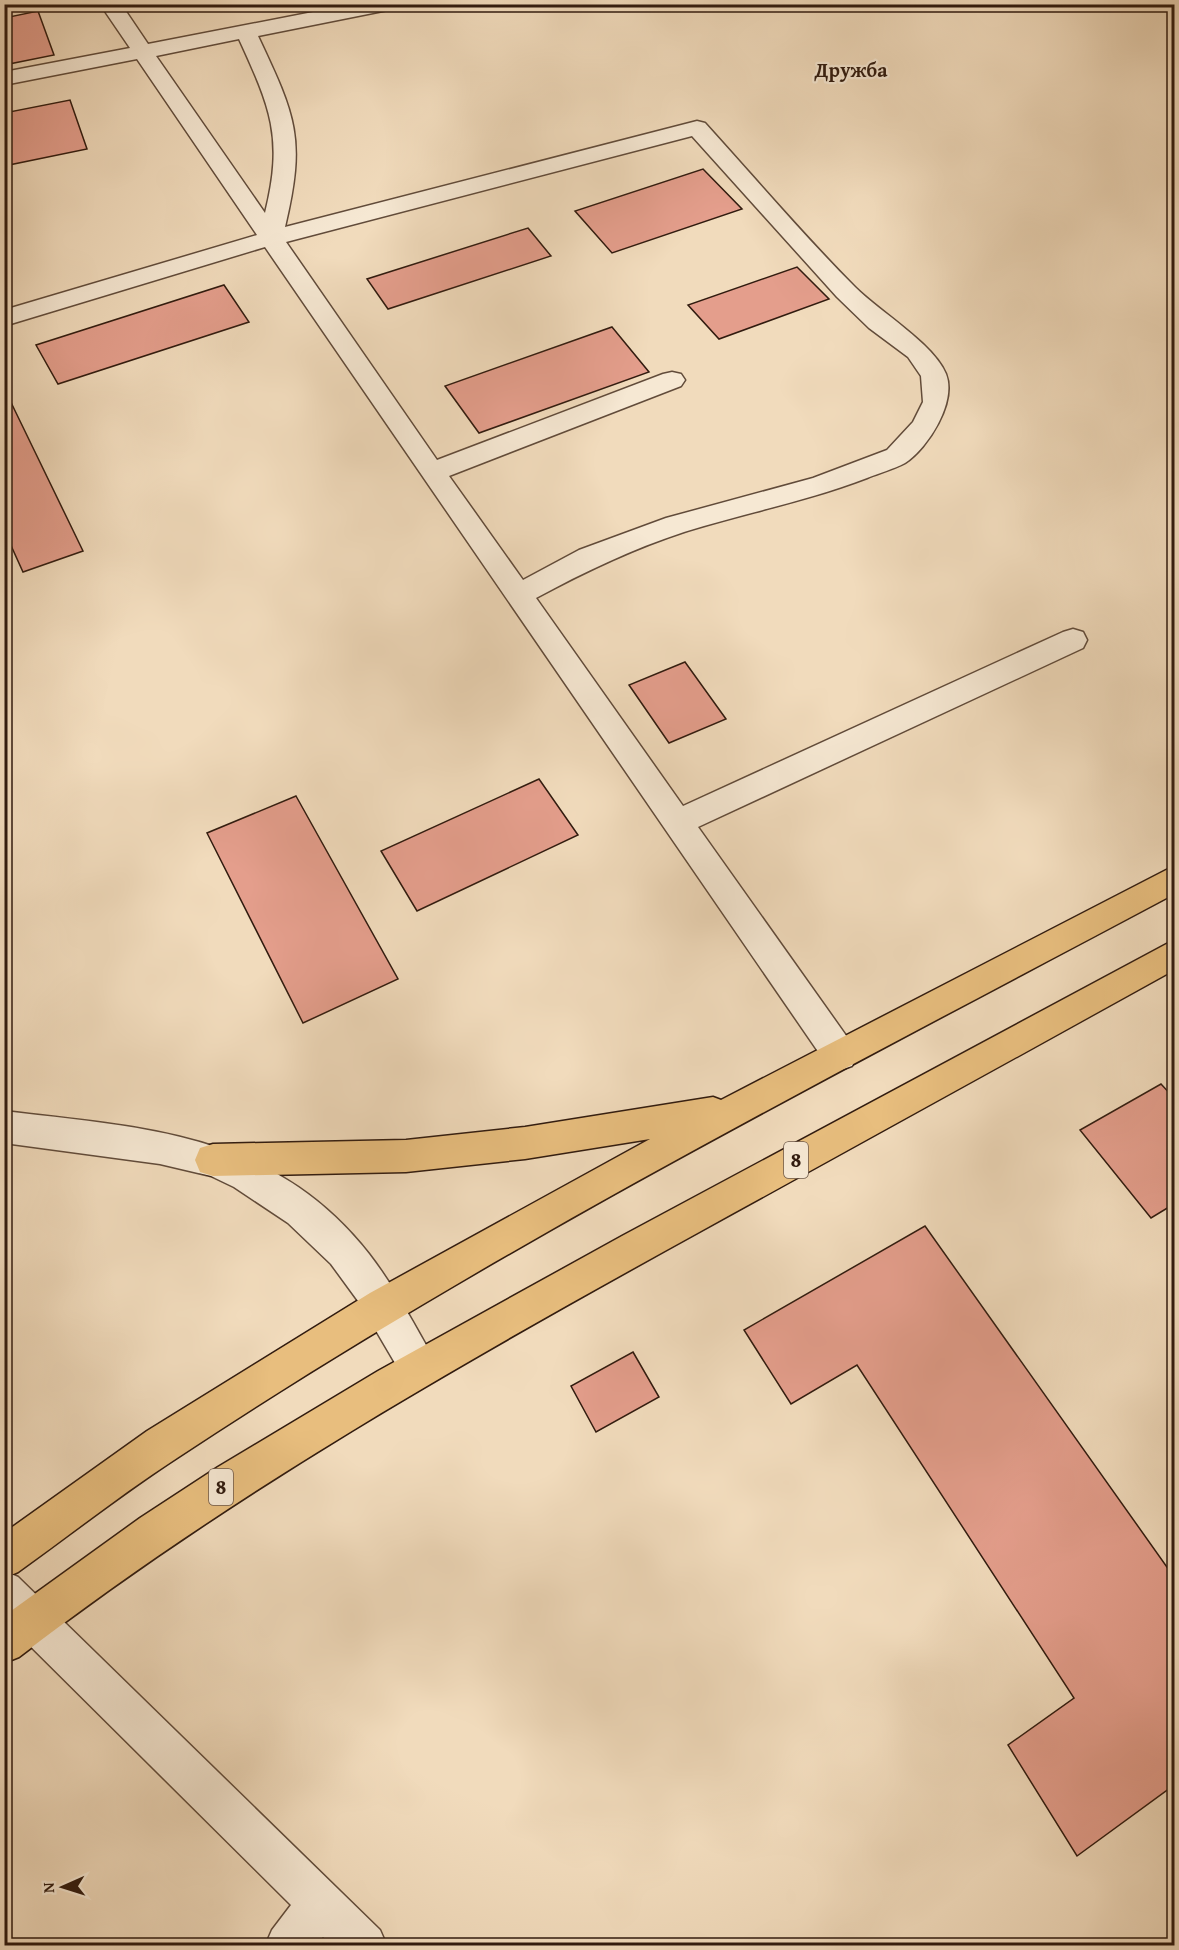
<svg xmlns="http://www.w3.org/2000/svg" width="1179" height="1950" font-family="'Gentium Book Plus',serif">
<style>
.building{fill:#e49e8c;stroke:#311b0f;stroke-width:1.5}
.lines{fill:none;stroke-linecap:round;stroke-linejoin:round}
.minor-casing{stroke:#614b3a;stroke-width:3}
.major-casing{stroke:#311b0f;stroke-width:3}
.minor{fill:#f6e8d3;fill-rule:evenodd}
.major{fill:#e8be7e;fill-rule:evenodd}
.labels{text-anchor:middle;stroke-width:4.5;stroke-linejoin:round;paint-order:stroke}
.far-neighbourhood-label{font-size:20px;font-weight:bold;fill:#311b0f;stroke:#f6e8d3}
.shield{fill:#f6e8d3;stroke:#6c584a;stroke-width:1.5}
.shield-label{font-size:21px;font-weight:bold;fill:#311b0f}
</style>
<rect width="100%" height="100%" fill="#f1dbbc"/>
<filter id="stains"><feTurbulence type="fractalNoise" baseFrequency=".00333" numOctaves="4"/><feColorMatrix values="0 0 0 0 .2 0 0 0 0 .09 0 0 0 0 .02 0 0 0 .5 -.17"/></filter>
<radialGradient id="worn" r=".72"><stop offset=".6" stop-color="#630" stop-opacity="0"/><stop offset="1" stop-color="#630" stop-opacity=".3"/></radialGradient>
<g class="building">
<polygon points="38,11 54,55 4,65 4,18"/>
<polygon points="70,100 87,149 4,166 4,113"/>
<polygon points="703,169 742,209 612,253 575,211"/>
<polygon points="528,228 551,256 388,309 367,279"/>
<polygon points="797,267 829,299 719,339 688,305"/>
<polygon points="224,285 249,322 58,384 36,345"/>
<polygon points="612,327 649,372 479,433 445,386"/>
<polygon points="4,388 83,551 23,572 4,530"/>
<polygon points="685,662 726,719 669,743 629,685"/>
<polygon points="539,779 578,835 417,911 381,851"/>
<polygon points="296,796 398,979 303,1023 207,833"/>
<polygon points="1161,1084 1174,1098 1174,1204 1151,1218 1080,1130"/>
<polygon points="925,1226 1174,1577 1174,1785 1077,1856 1008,1745 1074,1698 857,1365 791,1404 744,1330"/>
<polygon points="633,1352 659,1397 596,1432 571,1386"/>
</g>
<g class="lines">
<defs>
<g id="minor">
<path d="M100 4H121L148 44 354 4H398L388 10 258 36C296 117 306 138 285 227L697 121 705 123C755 178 803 235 855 287 880 312 934 344 946 374 957 402 928 448 905 463 894 469 879 473 867 478 807 501 745 513 684 532 632 549 584 572 536 598L683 806 1063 632 1073 629 1083 632 1087 640 1083 648 698 827 852 1044 857 1055 852 1066 840 1070 828 1066 265 247 4 326V310L257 235 137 59 4 85V72L130 48ZM239 39C270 107 284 137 265 213L156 56ZM692 136 837 297 869 328 908 357 921 376 923 402 913 422 887 450 813 478 666 518 579 550 523 580 449 476 681 386 685 380 681 374 672 372 663 374 437 460 286 242Z"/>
<path d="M4 1111C145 1128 273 1132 369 1254 393 1285 412 1320 431 1354L437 1367 431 1380 418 1386 405 1380 361 1305 331 1264 288 1223 234 1187 211 1176 160 1164 4 1143Z"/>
<polygon points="4,1571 18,1577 380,1930 387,1946 331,1946 323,1937 316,1946 265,1946 272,1930 291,1905 4,1620"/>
</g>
<g id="major">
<path d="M1174 866V894C838 1073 495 1247 177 1458 123 1493 71 1534 18 1572L4 1578V1533L147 1431 370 1293 650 1139 525 1159 406 1172 213 1176 200 1172 195 1160 200 1148 213 1144 406 1140 525 1127 713 1097 721 1100Z"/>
<path d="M1174 940V970C1017 1057 859 1144 701 1231 463 1362 235 1491 19 1657L4 1663V1616L140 1518 218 1467 378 1371 622 1236Z"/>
</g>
</defs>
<use href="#minor" class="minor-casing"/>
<use href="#major" class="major-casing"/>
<use href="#minor" class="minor"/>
<use href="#major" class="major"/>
</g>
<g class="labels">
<g class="far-neighbourhood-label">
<text x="851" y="77">Дружба</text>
</g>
<g class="shield">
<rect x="784" y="1142" width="24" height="36" rx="4.5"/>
<rect x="209" y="1469" width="24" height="36" rx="4.5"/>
</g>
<g class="shield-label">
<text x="796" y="1167">8</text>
<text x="221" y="1494">8</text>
</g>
</g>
<rect width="1179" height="1950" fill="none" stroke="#f1dbbc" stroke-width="24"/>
<rect x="6" y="6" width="1167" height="1938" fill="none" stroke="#311b0f" stroke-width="3"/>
<rect x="12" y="12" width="1155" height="1926" fill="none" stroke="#311b0f" stroke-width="1.5"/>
<g transform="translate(63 1887) rotate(267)" stroke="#f6e8d3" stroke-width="4.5" paint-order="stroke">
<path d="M0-4.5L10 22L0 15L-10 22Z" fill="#311b0f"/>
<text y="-9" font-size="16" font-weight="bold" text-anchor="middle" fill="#311b0f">N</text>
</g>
<rect width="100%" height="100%" filter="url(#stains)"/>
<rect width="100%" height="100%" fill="url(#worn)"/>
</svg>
